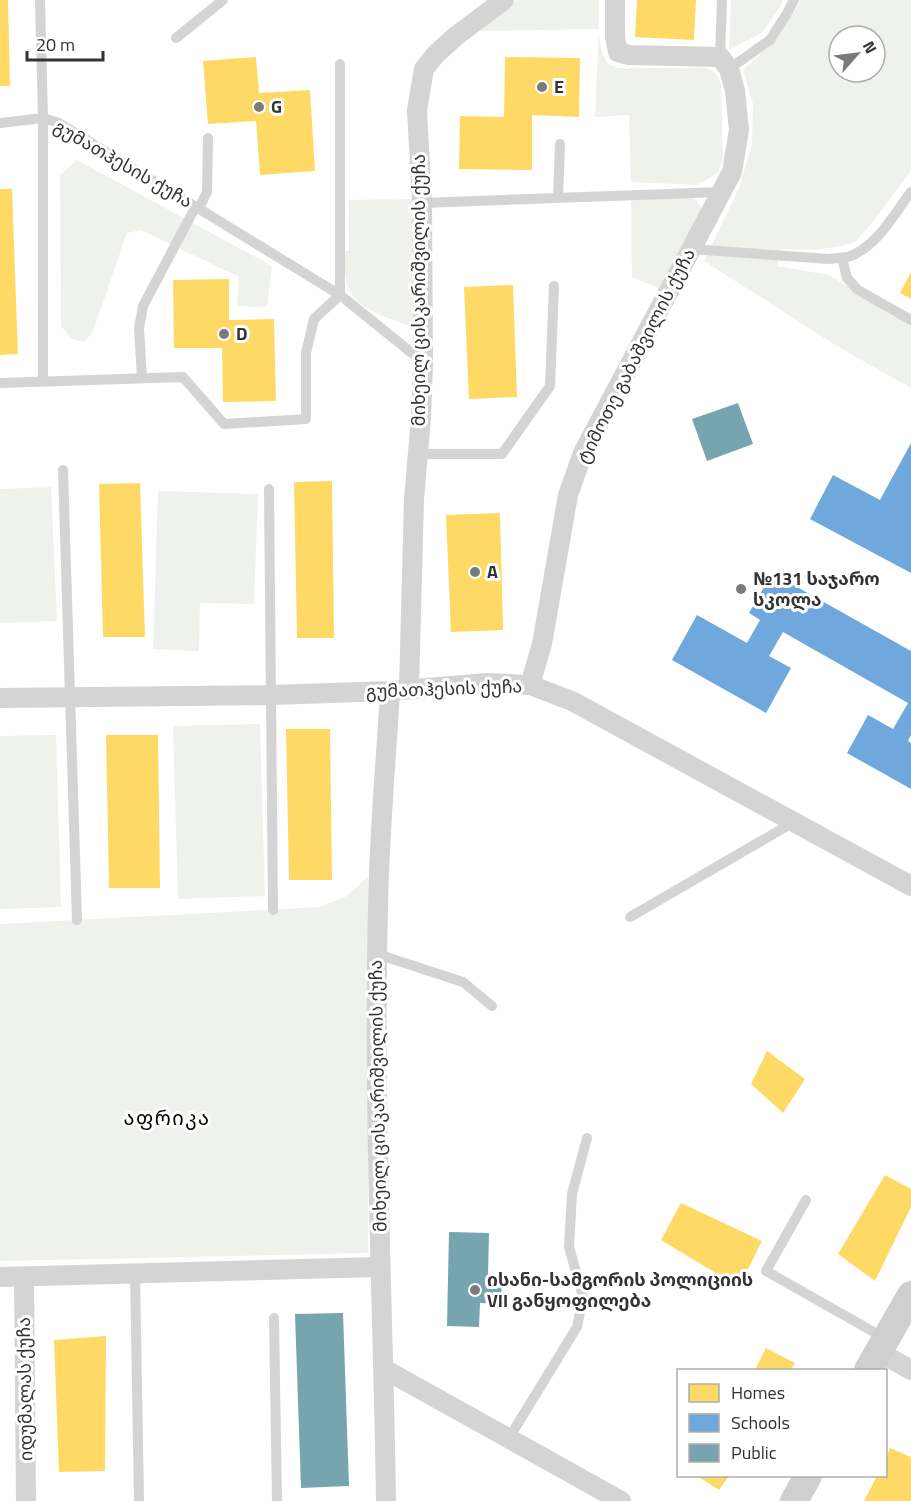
<svg xmlns="http://www.w3.org/2000/svg" width="911" height="1501" font-family="'Titillium Web','Noto Sans Georgian',sans-serif">
<style>
.green{fill:#eff2ec;fill-rule:evenodd}
.homes{fill:#ffd966}
.schools{fill:#6fa8dc}
.public{fill:#76a5af}
.lines{fill:none;stroke-linecap:round;stroke-linejoin:round}
.lane{stroke:#d4d4d4;stroke-width:10}
.street{stroke:#d4d4d4;stroke-width:20}
.secondary{stroke:#cfcfcf;stroke-width:28}
.poi-dot{fill:#7a7a7a;stroke:#fff;stroke-width:2}
.labels{text-anchor:middle;stroke-width:6;stroke-linejoin:round;paint-order:stroke}
.poi-label{font-size:18px;font-weight:bold;fill:#333;stroke:#fff;text-anchor:start}
.street-label{font-size:18px;fill:#333;stroke:#fff}
.neighbourhood-label{font-size:20px;letter-spacing:1.5px;fill:#000;stroke:#fff}
</style>
<rect width="100%" height="100%" fill="#fff"/>
<g class="green">
<path d="M517 0H599C599 16 596 54 610 65 612 66 616 67 618 68H702C713 69 717 74 721 83L723 160 718 172 707 180 697 185 631 182 629 115 595 117 599 29 475 31Z"/>
<polygon points="731,0 783,0 780,7 762,33 729,50"/>
<path d="M801 0H911V171L872 223 855 242 841 246 814 250 780 249 777 266 829 275 911 325V388L837 346 704 261 739 188 752 144 753 104 743 70 778 38ZM839 36H875V72H839Z"/>
<polygon points="77,160 272,266 267,307 237,306 239,277 141,230 127,233 92,334 83,342 72,339 61,326 60,175"/>
<polygon points="689,197 695,199 701,207 701,220 663,290 632,277 631,199"/>
<path d="M412 199 413 327C388 317 351 310 346 280 344 271 344 261 344 251H349L348 200Z"/>
<polygon points="51,487 57,621 0,623 0,489"/>
<polygon points="158,491 258,494 254,604 200,603 199,651 153,649"/>
<polygon points="260,724 265,896 178,899 173,726"/>
<polygon points="56,735 61,907 0,909 0,736"/>
<polygon points="368,877 368,1253 0,1261 0,924 320,907 345,897"/>
</g>
<g class="homes">
<polygon points="0,0 8,0 10,86 0,86"/>
<polygon points="637,0 696,0 694,40 635,37"/>
<polygon points="256,57 259,93 310,90 315,171 260,175 256,121 208,124 203,61"/>
<polygon points="505,57 580,58 579,117 532,115 532,170 459,169 460,116 504,117"/>
<polygon points="0,189 12,189 18,354 0,355"/>
<polygon points="911,272 911,299 900,293"/>
<polygon points="229,279 229,320 274,319 276,401 223,402 222,348 174,348 173,280"/>
<polygon points="513,285 517,397 469,399 464,287"/>
<polygon points="332,481 334,638 297,638 294,482"/>
<polygon points="140,483 145,637 103,637 99,484"/>
<polygon points="500,513 503,630 451,632 446,515"/>
<polygon points="286,729 330,729 332,880 289,880"/>
<polygon points="106,735 158,735 160,888 109,888"/>
<polygon points="767,1051 805,1079 783,1113 751,1084"/>
<polygon points="885,1175 911,1189 911,1207 875,1281 838,1254"/>
<polygon points="681,1203 762,1241 739,1287 661,1240"/>
<polygon points="106,1336 105,1471 59,1472 54,1340"/>
<polygon points="766,1348 795,1363 791,1370 755,1370"/>
<polygon points="890,1448 911,1457 911,1501 864,1501 877,1476 886,1476 886,1457"/>
<polygon points="697,1476 729,1476 719,1490"/>
</g>
<g class="schools">
<polygon points="911,443 911,573 810,519 833,475 880,500"/>
<polygon points="772,573 911,651 911,735 908,741 911,743 911,789 847,753 868,715 893,729 908,703 783,632 769,656 791,668 766,713 672,660 697,615 747,643 760,620 749,613"/>
</g>
<g class="public">
<polygon points="738,403 753,444 707,461 692,419"/>
<polygon points="449,1232 489,1233 488,1276 502,1276 501,1304 480,1303 479,1327 447,1326"/>
<polygon points="343,1313 349,1486 301,1488 295,1314"/>
</g>
<g class="lines">
<g class="lane">
<polyline points="40,0 43,118 43,380"/>
<polyline points="176,38 223,0"/>
<polyline points="720,57 722,0"/>
<polyline points="729,69 770,40 786,15 794,0"/>
<polyline points="0,123 43,118 59,123 340,295 423,362"/>
<polyline points="558,197 560,144"/>
<polyline points="422,203 722,192"/>
<polyline points="199,208 207,192 208,138"/>
<path d="M691 249 829 259C835 258 842 258 848 257 876 248 894 214 911 192"/>
<polyline points="842,258 847,278 858,290 911,320"/>
<polyline points="142,378 139,328 143,306 196,206"/>
<polyline points="0,383 183,377 224,424 306,419 306,353 314,319 340,295 340,64"/>
<polyline points="418,454 502,454 550,386 554,286"/>
<polyline points="63,470 77,920"/>
<polyline points="269,489 273,910"/>
<polyline points="630,917 794,822"/>
<polyline points="377,954 463,982 492,1006"/>
<polyline points="806,1200 766,1271 886,1339"/>
<polyline points="135,1273 139,1501"/>
<polyline points="274,1318 277,1501"/>
<polyline points="509,1438 577,1327 583,1297 569,1247 572,1194 587,1138"/>
</g>
<g class="street">
<polyline points="530,685 542,644 568,495 583,453 732,172 739,130 735,91 729,69 720,57 629,55 618,52 615,37 615,0"/>
<polyline points="409,689 414,499 421,418 423,362 422,203 417,110 424,69 436,54 456,36 504,0"/>
<polyline points="0,698 272,695 390,691 487,683 530,685 572,701 911,886"/>
<polyline points="0,1277 380,1267"/>
<polyline points="24,1277 26,1501"/>
<polyline points="879,1352 911,1370"/>
<polyline points="384,1369 621,1501"/>
<path d="M386 1501C383 1303 373 1105 378 908 379 835 386 763 390 691"/>
</g>
<g class="secondary">
<polyline points="868,1370 911,1295"/>
<polyline points="794,1501 808,1476"/>
</g>
</g>
<g class="poi-dot">
<circle cx="542" cy="87" r="6"/>
<circle cx="259" cy="107" r="6"/>
<circle cx="224" cy="334" r="6"/>
<circle cx="475" cy="572" r="6"/>
<circle cx="741" cy="589" r="6"/>
<circle cx="475" cy="1290" r="6"/>
</g>
<g class="labels">
<g class="poi-label">
<text x="554" y="93">E</text>
<text x="271" y="113">G</text>
<text x="236" y="340">D</text>
<text x="487" y="578">A</text>
<text x="753" y="585">№131 საჯარო<tspan x="753" dy="21">სკოლა</tspan></text>
<text x="487" y="1286">ისანი-სამგორის პოლიციის<tspan x="487" dy="21">VII განყოფილება</tspan></text>
</g>
<g class="street-label">
<text transform="translate(123 164) rotate(30)" y="6">გუმათჰესის ქუჩა</text>
<text transform="translate(419 290) rotate(-90)" y="6">მიხეილ ცისკარიშვილის ქუჩა</text>
<text transform="translate(636 356) rotate(-63)" y="6">ტიმოთე გაბაშვილის ქუჩა</text>
<text transform="translate(444 689) rotate(-2)" y="6">გუმათჰესის ქუჩა</text>
<text transform="translate(378 1096) rotate(-91)" y="6">მიხეილ ცისკარიშვილის ქუჩა</text>
<text transform="translate(25 1389) rotate(-91)" y="6">იდუმალას ქუჩა</text>
</g>
<g class="neighbourhood-label">
<text x="167" y="1125">აფრიკა</text>
</g>
</g>
<rect x="677" y="1369" width="210" height="108" fill="#ffffff" stroke="#adadad" stroke-width="1.5"/>
<rect x="689" y="1384" width="30" height="18" fill="#ffd966" stroke="#adadad" stroke-width="1.5"/>
<text x="731" y="1399" font-size="18" fill="#333333">Homes</text>
<rect x="689" y="1414" width="30" height="18" fill="#6fa8dc" stroke="#adadad" stroke-width="1.5"/>
<text x="731" y="1429" font-size="18" fill="#333333">Schools</text>
<rect x="689" y="1444" width="30" height="18" fill="#76a5af" stroke="#adadad" stroke-width="1.5"/>
<text x="731" y="1459" font-size="18" fill="#333333">Public</text>
<g transform="translate(857 54) rotate(62)"><circle r="28" fill="#ffffff" stroke="#adadad" stroke-width="1.5"/>
<path d="M0-4.5L10 22L0 15L-10 22Z" fill="#7a7a7a"/>
<text y="-9" font-size="16" font-weight="bold" text-anchor="middle" fill="#333333">N</text>
</g>
<path d="M27 51v9h76v-9" fill="none" stroke="#333333" stroke-width="3"/>
<text x="36" y="51" font-size="18" fill="#333333" stroke="#ffffff" stroke-width="4.5" paint-order="stroke">20 m</text>
</svg>
